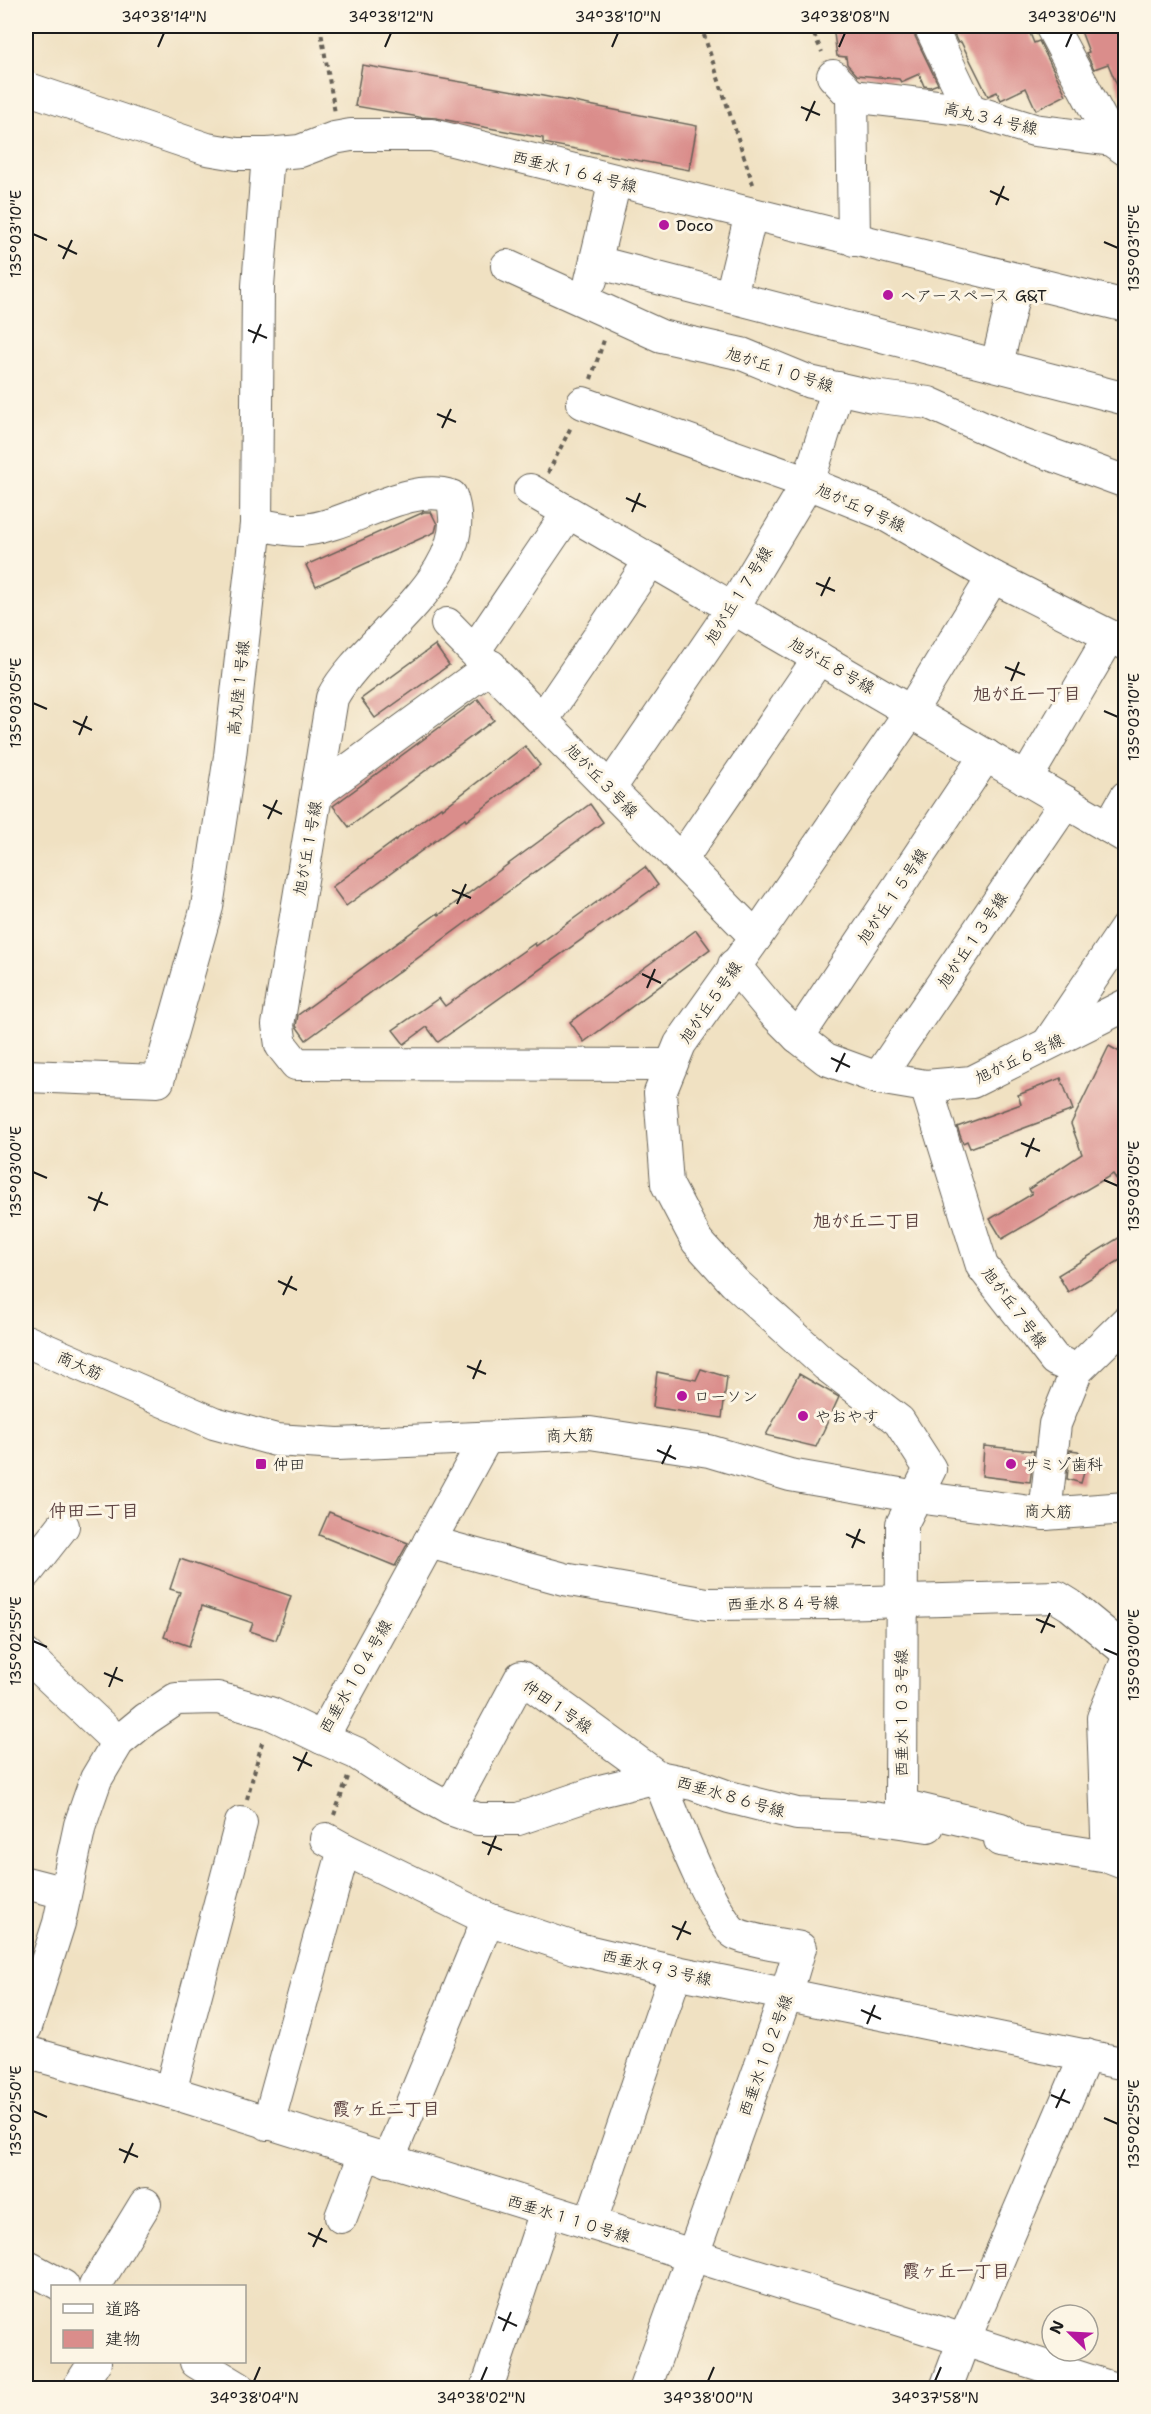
<svg xmlns="http://www.w3.org/2000/svg" width="1151" height="2414" font-family="'Shantell Sans','Klee One',sans-serif">
<style>
.building{fill:#da8d8b}
.lines{fill:none;stroke-linecap:round;stroke-linejoin:round}
.minor-casing{stroke:#666156;stroke-width:34}
.path{stroke:#666156;stroke-width:4;stroke-dasharray:4.5 4.5;stroke-linecap:butt}
.minor{stroke:#fff;stroke-width:32}
.ticks{fill:none;stroke:#1c1c1c;stroke-width:2}
.poi-dot{fill:#b5179e;stroke:#fcf5e5;stroke-width:2}
.labels{text-anchor:middle;stroke-width:6;stroke-linejoin:round;paint-order:stroke}
.street-label{font-size:16px;fill:#1c1c1c;stroke:#fcf5e5}
.poi-label{font-size:16px;fill:#1c1c1c;stroke:#fcf5e5;text-anchor:start}
.neighbourhood-label{font-size:18px;font-weight:bold;fill:#5e4443;stroke:#fcf5e5}
.neatline{fill:none;stroke:#1c1c1c;stroke-width:2}
.ticks-label{font-size:15px;text-anchor:middle;fill:#1c1c1c}
</style>
<rect width="100%" height="100%" fill="#fcf5e5"/>
<filter id="ink" filterUnits="userSpaceOnUse"><feTurbulence type="fractalNoise" baseFrequency=".0167" numOctaves="2"/><feDisplacementMap in="SourceGraphic" scale="12" xChannelSelector="R" yChannelSelector="G"/><feConvolveMatrix kernelMatrix="1 2 1 2 8 2 1 2 1" color-interpolation-filters="sRGB"/></filter>
<filter id="wash" filterUnits="userSpaceOnUse"><feTurbulence type="fractalNoise" baseFrequency=".008" numOctaves="4" result="noise"/><feDisplacementMap in="SourceGraphic" scale="24" xChannelSelector="R" yChannelSelector="G"/><feGaussianBlur stdDeviation="1.35" result="paint"/><feColorMatrix in="noise" values="0 0 0 0 0 0 0 0 0 0 0 0 0 0 0 0 0 1.4 0 .05"/><feComposite in="paint" operator="in"/></filter>
<g filter="url(#wash)">
<rect width="100%" height="100%" fill="#f0e1c2"/>
<g id="blocks">
<g class="building">
<polygon points="833,26 912,26 914,34 938,84 930,87 924,86 919,74 901,82 899,79 857,75 847,64 846,57 837,56"/>
<polygon points="950,26 1027,26 1034,43 1039,41 1066,95 1036,110 1026,88 1001,100 997,92 988,96 961,42 958,43"/>
<polygon points="1079,26 1125,26 1125,104 1108,64 1094,69 1086,53 1089,52"/>
<polygon points="362,65 543,96 697,126 689,170 543,143 543,138 436,118 419,117 355,106"/>
<polygon points="424,512 431,512 437,524 435,532 316,586 306,565"/>
<polygon points="435,645 449,665 375,718 361,699"/>
<polygon points="478,699 494,720 349,827 333,806"/>
<polygon points="525,746 540,765 466,821 465,819 346,906 332,887 441,807 442,809"/>
<polygon points="590,804 603,822 306,1040 296,1026 298,1015 438,913 439,915"/>
<polygon points="645,867 658,885 438,1042 427,1027 404,1044 393,1030 439,998 445,1006 535,943 536,946"/>
<polygon points="696,930 710,949 584,1042 570,1022"/>
<polygon points="1109,1046 1125,1055 1125,1192 1113,1174 1002,1239 990,1219 1032,1194 1029,1189 1082,1154 1071,1124"/>
<polygon points="1061,1078 1073,1110 970,1148 967,1141 963,1143 957,1127 1021,1104 1018,1095"/>
<polygon points="1125,1234 1125,1257 1068,1292 1058,1275"/>
<polygon points="701,1369 727,1377 722,1418 653,1407 657,1372 696,1380"/>
<polygon points="799,1374 839,1397 816,1447 766,1435"/>
<polygon points="984,1446 1034,1451 1030,1482 982,1476"/>
<polygon points="1070,1450 1078,1451 1087,1462 1081,1483 1067,1479"/>
<polygon points="329,1512 408,1543 395,1566 319,1535"/>
<polygon points="180,1559 291,1596 276,1640 250,1631 253,1623 202,1606 189,1646 164,1637 180,1592 170,1589"/>
</g>
</g>
</g>
<g filter="url(#ink)">
<use href="#blocks" fill-opacity="0" stroke="#666156" stroke-width="1.5"/>
<g class="lines">
<defs>
<g id="minor">
<polyline points="930,26 970,110"/>
<polyline points="1051,26 1112,140"/>
<polyline points="833,76 852,96 854,240"/>
<polyline points="26,88 207,149 237,154 268,154 300,151 334,138 351,135 432,135 1126,306"/>
<polyline points="852,96 970,110 1034,130 1112,140 1126,150"/>
<polyline points="596,262 1126,399"/>
<polyline points="507,266 661,336 742,354 810,382 872,396 929,403 1014,441 1126,482"/>
<polyline points="591,280 615,181"/>
<polyline points="731,296 751,214"/>
<polyline points="997,364 1017,280"/>
<polyline points="583,403 808,483 882,513 993,577 1126,644"/>
<polyline points="530,490 1126,837"/>
<path d="M256 524C270 526 287 531 302 530 350 527 405 482 451 496 479 574 363 638 332 698L278 1025 281 1045 296 1064 671 1065"/>
<polyline points="993,577 911,711 756,937 680,1044 660,1093 667,1184 697,1241 734,1282 826,1365 899,1421 930,1469 902,1524 901,1805 1001,1829 1020,1844"/>
<polyline points="447,624 756,937"/>
<polyline points="475,650 568,513"/>
<polyline points="543,719 651,560"/>
<polyline points="1026,779 1110,636"/>
<polyline points="610,788 733,608 808,483 838,388"/>
<polyline points="317,793 491,666"/>
<polyline points="1109,827 1126,797"/>
<polyline points="681,860 819,658"/>
<polyline points="734,965 773,1012 798,1037 826,1059 878,1078 926,1086 972,1082 1126,1005"/>
<polyline points="798,1037 986,755"/>
<polyline points="1049,1042 1126,928"/>
<polyline points="26,1076 158,1081 207,907 230,756 256,524 258,286 268,154"/>
<polyline points="878,1078 1066,802"/>
<polyline points="926,1086 982,1266 1055,1360 1077,1370"/>
<polyline points="26,1341 214,1423 276,1440 338,1444 590,1433 709,1451 790,1475 917,1497 1045,1514 1126,1508"/>
<polyline points="1045,1514 1055,1424 1077,1370 1126,1322"/>
<polyline points="429,1542 564,1579 707,1604 834,1603 1057,1597 1070,1605 1126,1651"/>
<polyline points="26,1573 63,1526"/>
<polyline points="26,1655 118,1742"/>
<polyline points="322,1738 356,1753 401,1782 450,1809 478,1819 518,1819 600,1791 658,1777 693,1784 729,1797 797,1814 866,1817 928,1826"/>
<polyline points="450,1809 521,1677 658,1777"/>
<polyline points="1107,1835 1103,1718 1126,1663"/>
<polyline points="1000,1840 1108,1857 1126,1864"/>
<polyline points="344,1849 488,1919"/>
<polyline points="26,1883 65,1893"/>
<polyline points="26,2027 59,1923 80,1825 96,1779 118,1742 146,1719 176,1699 218,1698 270,1713 322,1738 486,1438"/>
<polyline points="26,2052 170,2092 964,2340 1112,2388"/>
<polyline points="170,2092 241,1823"/>
<polyline points="268,2124 344,1849 326,1839"/>
<polyline points="388,2161 488,1919 574,1948 676,1972 1126,2064"/>
<polyline points="341,2217 365,2154"/>
<polyline points="590,2224 676,1972"/>
<polyline points="26,2266 63,2286"/>
<polyline points="95,2286 145,2204"/>
<polyline points="196,2362 239,2388"/>
<polyline points="78,2388 95,2362"/>
<polyline points="487,2388 546,2211"/>
<path d="M645 2388 786 1995 800 1948C780 1944 755 1942 736 1934 715 1925 669 1804 658 1777"/>
<polyline points="946,2388 964,2340 1086,2055"/>
</g>
</defs>
<use href="#minor" class="minor-casing"/>
<g class="path">
<polyline points="320,26 335,113"/>
<polyline points="701,26 754,187"/>
<polyline points="810,26 822,52"/>
<polyline points="591,379 605,337"/>
<polyline points="548,473 572,425"/>
<polyline points="247,1799 263,1739"/>
<polyline points="334,1815 348,1777"/>
</g>
<use href="#minor" class="minor"/>
</g>
</g>
<path class="ticks" d="M158 47 164 33M385 47 391 33M612 47 618 33M839 47 845 33M1066 47 1072 33M801 107 820 115M806 121 815 101M990 191 1009 200M996 205 1004 186M33 234 47 240M1104 242 1118 248M58 245 77 254M63 259 72 240M248 330 267 338M253 343 261 324M437 414 456 422M442 428 451 409M626 498 646 507M632 512 640 493M816 583 835 591M821 596 830 577M1005 667 1025 675M1011 681 1019 662M33 703 47 709M1104 711 1118 717M73 721 92 730M79 735 87 716M263 805 282 814M268 819 277 800M452 890 471 898M457 904 466 884M642 974 661 983M647 988 655 969M831 1058 850 1067M836 1072 845 1053M1021 1143 1040 1151M1026 1157 1034 1138M33 1172 47 1178M1104 1180 1118 1186M88 1197 108 1205M94 1211 102 1192M278 1281 297 1290M283 1295 292 1276M467 1366 486 1374M473 1379 481 1360M657 1450 676 1459M662 1464 671 1445M846 1534 865 1543M852 1548 860 1529M1036 1619 1055 1627M1041 1633 1050 1613M33 1641 47 1647M1104 1649 1118 1655M104 1673 123 1681M109 1687 117 1667M293 1757 312 1766M298 1771 307 1752M482 1842 502 1850M488 1855 496 1836M672 1926 691 1934M677 1940 686 1921M861 2010 881 2019M867 2024 875 2005M1051 2095 1070 2103M1056 2108 1065 2089M33 2111 47 2117M1104 2118 1118 2124M119 2149 138 2157M124 2163 133 2143M308 2233 327 2242M313 2247 322 2228M498 2317 517 2326M503 2331 511 2312M254 2381 260 2367M481 2381 487 2367M708 2381 714 2367M935 2381 941 2367"/>
<g class="poi-dot">
<circle cx="664" cy="225" r="6"/>
<circle cx="888" cy="295" r="6"/>
<circle cx="682" cy="1396" r="6"/>
<circle cx="803" cy="1416" r="6"/>
<rect x="255" y="1458" width="12" height="12" rx="3"/>
<circle cx="1011" cy="1464" r="6"/>
</g>
<g class="labels">
<g class="street-label">
<text transform="translate(991 118) rotate(13)" y="6">高丸３４号線</text>
<text transform="translate(575 171) rotate(14)" y="6">西垂水１６４号線</text>
<text transform="translate(780 369) rotate(18)" y="6">旭が丘１０号線</text>
<text transform="translate(861 507) rotate(24)" y="6">旭が丘９号線</text>
<text transform="translate(738 595) rotate(-58)" y="6">旭が丘１７号線</text>
<text transform="translate(832 665) rotate(30)" y="6">旭が丘８号線</text>
<text transform="translate(238 688) rotate(-84)" y="6">高丸陸１号線</text>
<text transform="translate(602 780) rotate(46)" y="6">旭が丘３号線</text>
<text transform="translate(307 848) rotate(-80)" y="6">旭が丘１号線</text>
<text transform="translate(892 896) rotate(-56)" y="6">旭が丘１５号線</text>
<text transform="translate(972 940) rotate(-56)" y="6">旭が丘１３号線</text>
<text transform="translate(710 1002) rotate(-55)" y="6">旭が丘５号線</text>
<text transform="translate(1019 1058) rotate(-25)" y="6">旭が丘６号線</text>
<text transform="translate(1015 1307) rotate(53)" y="6">旭が丘７号線</text>
<text transform="translate(80 1365) rotate(24)" y="6">商大筋</text>
<text transform="translate(570 1435) rotate(-1)" y="6">商大筋</text>
<text transform="translate(1048 1511) rotate(1)" y="6">商大筋</text>
<text transform="translate(783 1603) rotate(-1)" y="6">西垂水８４号線</text>
<text transform="translate(355 1676) rotate(-60)" y="6">西垂水１０４号線</text>
<text transform="translate(558 1706) rotate(35)" y="6">仲田１号線</text>
<text transform="translate(901 1713) rotate(-90)" y="6">西垂水１０３号線</text>
<text transform="translate(731 1796) rotate(16)" y="6">西垂水８６号線</text>
<text transform="translate(657 1967) rotate(13)" y="6">西垂水９３号線</text>
<text transform="translate(765 2055) rotate(-70)" y="6">西垂水１０２号線</text>
<text transform="translate(569 2218) rotate(17)" y="6">西垂水１１０号線</text>
</g>
<g class="poi-label">
<text x="676" y="231">Doco</text>
<text x="900" y="301">ヘアースペース G&amp;T</text>
<text x="694" y="1402">ローソン</text>
<text x="815" y="1422">やおやす</text>
<text x="273" y="1470">仲田</text>
<text x="1023" y="1470">サミゾ歯科</text>
</g>
<g class="neighbourhood-label">
<text x="1027" y="700">旭が丘一丁目</text>
<text x="867" y="1227">旭が丘二丁目</text>
<text x="94" y="1517">仲田二丁目</text>
<text x="386" y="2115">霞ヶ丘二丁目</text>
<text x="956" y="2277">霞ヶ丘一丁目</text>
</g>
</g>
<rect width="1151" height="2414" fill="none" stroke="#fcf5e5" stroke-width="66"/>
<rect x="51" y="2285" width="195" height="78" fill="#fcf5e5" stroke="#a29e95" stroke-width="1.5"/>
<rect x="63" y="2304" width="30" height="9" fill="#ffffff" stroke="#a29e95" stroke-width="1.5"/>
<text x="105" y="2315" font-size="18" fill="#1c1c1c">道路</text>
<rect x="63" y="2330" width="30" height="18" fill="#da8d8b" stroke="#a29e95" stroke-width="1.5"/>
<text x="105" y="2345" font-size="18" fill="#1c1c1c">建物</text>
<g transform="translate(1070 2333) rotate(294)"><circle r="28" fill="#fcf5e5" stroke="#a29e95" stroke-width="1.5"/>
<path d="M0-4.5L10 22L0 15L-10 22Z" fill="#b5179e"/>
<text y="-9" font-size="16" font-weight="bold" text-anchor="middle" fill="#1c1c1c">N</text>
</g>
<rect x="33" y="33" width="1085" height="2348" class="neatline"/>
<g class="ticks-label">
<text x="164" y="22">34°38'14"N</text>
<text x="391" y="22">34°38'12"N</text>
<text x="618" y="22">34°38'10"N</text>
<text x="845" y="22">34°38'08"N</text>
<text x="1072" y="22">34°38'06"N</text>
<text transform="translate(16 234) rotate(-90)" y="5">135°03'10"E</text>
<text transform="translate(1134 248) rotate(-90)" y="5">135°03'15"E</text>
<text transform="translate(16 703) rotate(-90)" y="5">135°03'05"E</text>
<text transform="translate(1134 717) rotate(-90)" y="5">135°03'10"E</text>
<text transform="translate(16 1172) rotate(-90)" y="5">135°03'00"E</text>
<text transform="translate(1134 1186) rotate(-90)" y="5">135°03'05"E</text>
<text transform="translate(16 1641) rotate(-90)" y="5">135°02'55"E</text>
<text transform="translate(1134 1655) rotate(-90)" y="5">135°03'00"E</text>
<text transform="translate(16 2111) rotate(-90)" y="5">135°02'50"E</text>
<text transform="translate(1134 2124) rotate(-90)" y="5">135°02'55"E</text>
<text x="254" y="2403">34°38'04"N</text>
<text x="481" y="2403">34°38'02"N</text>
<text x="708" y="2403">34°38'00"N</text>
<text x="935" y="2403">34°37'58"N</text>
</g>
</svg>
